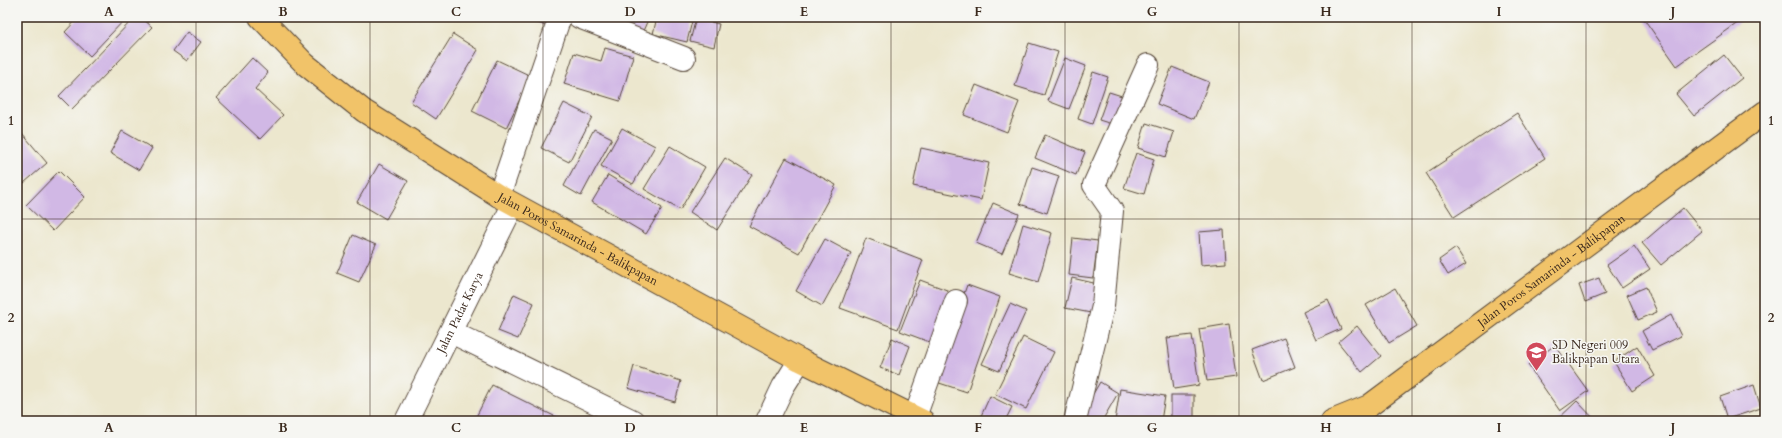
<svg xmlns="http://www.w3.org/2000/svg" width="1782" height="438" font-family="Cardo,serif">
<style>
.building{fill:#d1b8e5}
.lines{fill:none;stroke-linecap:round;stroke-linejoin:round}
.minor-casing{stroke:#564638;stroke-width:24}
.highway-casing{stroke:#564638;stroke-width:24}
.minor{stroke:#fff;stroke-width:22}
.highway{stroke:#f1c369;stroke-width:22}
.grid{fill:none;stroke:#3b2a1e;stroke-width:1;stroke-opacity:0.55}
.labels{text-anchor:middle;stroke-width:3;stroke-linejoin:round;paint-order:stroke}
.street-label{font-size:12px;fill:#3b2a1e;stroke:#f6f6f2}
.poi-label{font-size:12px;fill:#3b2a1e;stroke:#f6f6f2;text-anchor:start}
.neatline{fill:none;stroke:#3b2a1e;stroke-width:1.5}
.grid-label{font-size:13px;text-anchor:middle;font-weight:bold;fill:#3b2a1e}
</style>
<rect width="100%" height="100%" fill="#f6f6f2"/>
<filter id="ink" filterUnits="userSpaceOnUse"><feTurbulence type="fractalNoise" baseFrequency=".025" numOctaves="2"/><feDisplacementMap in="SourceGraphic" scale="8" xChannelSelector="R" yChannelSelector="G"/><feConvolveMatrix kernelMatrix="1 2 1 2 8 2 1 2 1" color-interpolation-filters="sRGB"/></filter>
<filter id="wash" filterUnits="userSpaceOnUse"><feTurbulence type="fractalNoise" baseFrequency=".012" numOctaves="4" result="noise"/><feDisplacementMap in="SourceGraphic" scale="16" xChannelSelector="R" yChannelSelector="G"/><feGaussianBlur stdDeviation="0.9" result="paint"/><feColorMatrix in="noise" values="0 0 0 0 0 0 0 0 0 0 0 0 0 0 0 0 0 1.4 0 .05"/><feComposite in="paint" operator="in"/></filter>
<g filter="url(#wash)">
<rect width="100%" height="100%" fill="#ece7ce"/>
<g id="blocks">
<g class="building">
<polygon points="79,17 127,17 90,56 65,32"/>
<polygon points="135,17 141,17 152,27 72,109 59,96"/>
<polygon points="525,17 552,17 548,27"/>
<polygon points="621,17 649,17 641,36 617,26"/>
<polygon points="657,17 693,17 687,42 653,34"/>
<polygon points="1647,17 1746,17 1677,66 1644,19"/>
<polygon points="696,18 719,24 714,47 690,41"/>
<polygon points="187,32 201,42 187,61 173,51"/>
<polygon points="453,34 478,50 436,119 411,102"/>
<polygon points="1029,43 1058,52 1044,95 1015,86"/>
<polygon points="605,48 633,56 620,101 564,84 574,53 601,61"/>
<polygon points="1724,55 1742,78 1694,116 1676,94"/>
<polygon points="252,58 268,73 255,89 283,115 260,139 216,98"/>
<polygon points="1065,58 1086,66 1069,109 1048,101"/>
<polygon points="497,60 531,76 506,128 472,111"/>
<polygon points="1172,67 1209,82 1194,119 1157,104"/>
<polygon points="1093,72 1108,77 1092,124 1078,119"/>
<polygon points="976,85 1019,102 1007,132 964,115"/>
<polygon points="1109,92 1125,97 1115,125 1099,120"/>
<polygon points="564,103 592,117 569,162 541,148"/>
<polygon points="1517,113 1545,158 1454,217 1426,173"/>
<polygon points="1146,123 1174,132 1166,157 1138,148"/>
<polygon points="622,128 655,146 633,184 601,166"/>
<polygon points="594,129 612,138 581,196 564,186"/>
<polygon points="122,131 152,148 139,170 110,153"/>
<polygon points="22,133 47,163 17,189 17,138"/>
<polygon points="1045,135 1085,152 1076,175 1035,158"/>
<polygon points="670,146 705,167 680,210 644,189"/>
<polygon points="921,148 989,163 981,200 913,186"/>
<polygon points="1136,153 1154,159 1144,194 1124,188"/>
<polygon points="725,158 752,175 717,230 690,212"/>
<polygon points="786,158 836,185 799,253 749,226"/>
<polygon points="379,164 408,181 386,219 357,202"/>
<polygon points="1032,167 1059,176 1047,213 1020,204"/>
<polygon points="59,171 85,197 53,231 26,205"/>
<polygon points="608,175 662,208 646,234 592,202"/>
<polygon points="993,203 1019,214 1002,254 976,243"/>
<polygon points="1683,208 1702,231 1661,265 1642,243"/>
<polygon points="1023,224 1052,233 1038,282 1009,273"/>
<polygon points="1224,230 1226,263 1201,265 1199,232"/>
<polygon points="353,235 376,245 359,282 337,273"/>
<polygon points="866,238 923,260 898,329 840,308"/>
<polygon points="1073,238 1098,241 1093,278 1069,275"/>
<polygon points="825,239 851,253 822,306 796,291"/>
<polygon points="1634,246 1650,269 1622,288 1607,265"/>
<polygon points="1456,248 1466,264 1448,275 1439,260"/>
<polygon points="1072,278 1102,285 1096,314 1065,308"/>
<polygon points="1599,278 1605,294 1585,302 1579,285"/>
<polygon points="920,280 955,293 935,344 900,331"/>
<polygon points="967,285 1000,297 967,392 933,381"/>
<polygon points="1646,287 1657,312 1638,320 1627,295"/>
<polygon points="1395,288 1417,326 1389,343 1366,305"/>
<polygon points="514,294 534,303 518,339 498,331"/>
<polygon points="1328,300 1341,329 1316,340 1303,312"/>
<polygon points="1010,304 1026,311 999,371 982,364"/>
<polygon points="1671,315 1681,336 1652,350 1642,331"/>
<polygon points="1229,324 1236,377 1207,381 1199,329"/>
<polygon points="1357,326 1381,356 1362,372 1338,342"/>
<polygon points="1192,335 1199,385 1174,389 1167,338"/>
<polygon points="1023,337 1054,352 1026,409 995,394"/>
<polygon points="892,338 910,346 899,375 880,368"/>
<polygon points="1284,338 1295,367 1263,380 1252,350"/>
<polygon points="1555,345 1588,391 1560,411 1528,365"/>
<polygon points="1637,346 1655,376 1632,391 1614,362"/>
<polygon points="634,366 681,381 675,402 628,388"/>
<polygon points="1100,382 1118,393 1102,421 1085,421 1079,418"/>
<polygon points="492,385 564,421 474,421"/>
<polygon points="1754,385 1761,408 1727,419 1720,397"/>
<polygon points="1120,389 1165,396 1161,421 1115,421"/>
<rect x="1171" y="395" width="23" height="26"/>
<polygon points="990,396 1012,407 1005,421 990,421 981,416"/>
<polygon points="1577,401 1596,421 1556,421"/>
</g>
</g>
</g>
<g filter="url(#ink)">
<use href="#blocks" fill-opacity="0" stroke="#564638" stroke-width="1"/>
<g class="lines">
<defs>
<g id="minor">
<polyline points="579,17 684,58"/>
<polyline points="499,196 560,17"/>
<polyline points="451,332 633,421"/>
<polyline points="915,417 956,301"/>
<path id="s1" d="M406 421 513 205"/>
<polyline points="767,421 783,387 800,360"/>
<polyline points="1075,421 1103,306 1112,211 1094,185 1148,65"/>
</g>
<g id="highway">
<path id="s2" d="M260 17 305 64 364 111 499 196 800 360 923 421"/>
<path id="s3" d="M1332 421 1369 406 1765 112"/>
</g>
</defs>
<use href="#minor" class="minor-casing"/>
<use href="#highway" class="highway-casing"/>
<use href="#minor" class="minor"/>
<use href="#highway" class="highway"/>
</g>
</g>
<path class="grid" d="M196 17V421M370 17V421M543 17V421M717 17V421M891 17V421M1065 17V421M1239 17V421M1412 17V421M1586 17V421M17 219H1765"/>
<defs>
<symbol id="school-pin" viewBox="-11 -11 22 30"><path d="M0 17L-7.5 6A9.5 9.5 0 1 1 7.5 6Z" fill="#d1495b" stroke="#f6f6f2"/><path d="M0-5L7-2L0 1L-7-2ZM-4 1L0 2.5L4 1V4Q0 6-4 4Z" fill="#fff"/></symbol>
</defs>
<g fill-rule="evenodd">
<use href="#school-pin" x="1524" y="340" width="25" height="34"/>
</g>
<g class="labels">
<g class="street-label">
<text dy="4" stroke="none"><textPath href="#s2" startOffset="390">Jalan Poros Samarinda - Balikpapan</textPath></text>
<text dy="4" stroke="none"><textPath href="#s3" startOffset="267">Jalan Poros Samarinda - Balikpapan</textPath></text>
<text dy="4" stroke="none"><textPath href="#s1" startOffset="121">Jalan Padat Karya</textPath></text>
</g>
<g class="poi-label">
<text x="1552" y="349">SD Negeri 009<tspan x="1552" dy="14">Balikpapan Utara</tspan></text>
</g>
</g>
<rect width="1782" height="438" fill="none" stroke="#f6f6f2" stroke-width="44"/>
<rect x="22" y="22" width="1738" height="394" class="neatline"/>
<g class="grid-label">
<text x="109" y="16">A</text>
<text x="283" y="16">B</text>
<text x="456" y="16">C</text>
<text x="630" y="16">D</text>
<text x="804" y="16">E</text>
<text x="978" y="16">F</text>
<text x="1152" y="16">G</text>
<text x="1326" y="16">H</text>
<text x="1499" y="16">I</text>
<text x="1673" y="16">J</text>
<text x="11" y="125">1</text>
<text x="1771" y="125">1</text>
<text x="11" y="322">2</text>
<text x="1771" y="322">2</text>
<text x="109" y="432">A</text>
<text x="283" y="432">B</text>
<text x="456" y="432">C</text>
<text x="630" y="432">D</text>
<text x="804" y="432">E</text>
<text x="978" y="432">F</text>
<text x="1152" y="432">G</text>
<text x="1326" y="432">H</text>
<text x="1499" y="432">I</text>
<text x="1673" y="432">J</text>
</g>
</svg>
